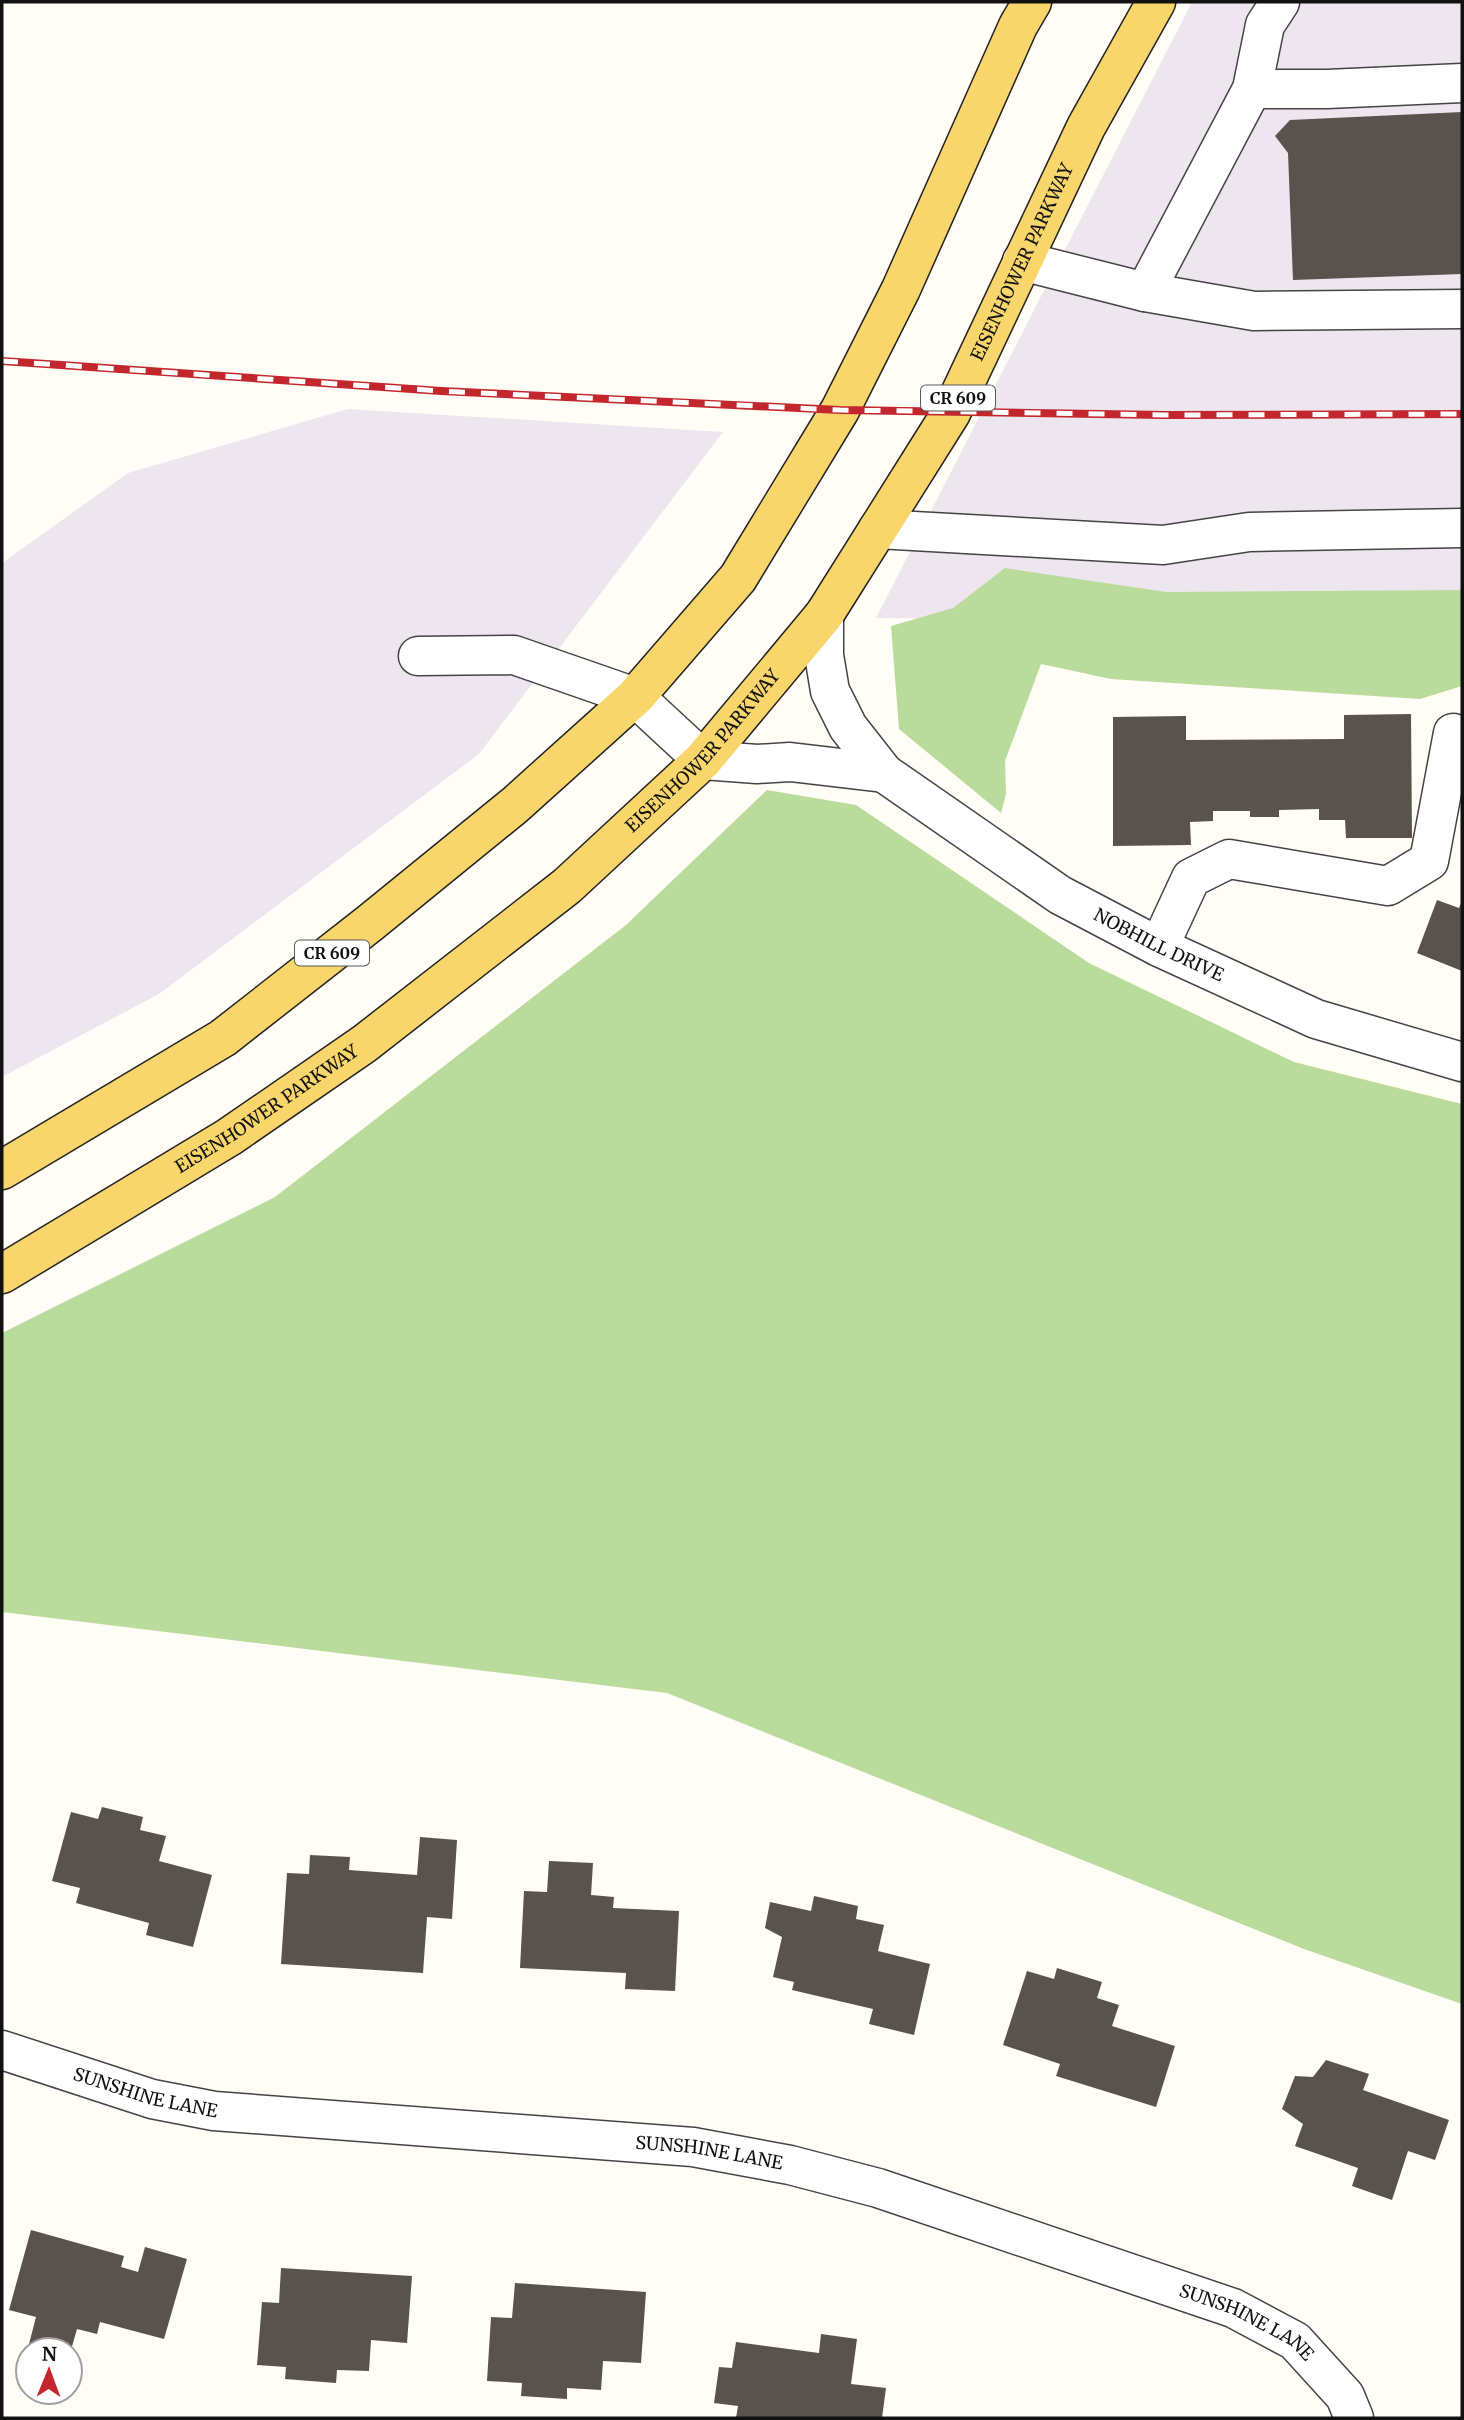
<svg xmlns="http://www.w3.org/2000/svg" width="1464" height="2420" font-family="Merriweather,serif">
<style>
.industrial{fill:#eee6ef}
.forest{fill:#b9dc9c}
.building{fill:#5a524d}
.lines{fill:none;stroke-linecap:round;stroke-linejoin:round}
.minor-casing{stroke:#444;stroke-width:41}
.major-casing{stroke:#222;stroke-width:41}
.minor{stroke:#fff;stroke-width:38}
.major{stroke:#f9d66b;stroke-width:38}
.rail-casing{stroke:#c4262e;stroke-width:8}
.rail{stroke:#fff;stroke-width:5;stroke-dasharray:16;stroke-linecap:butt}
.labels{text-anchor:middle;stroke-width:7;stroke-linejoin:round;paint-order:stroke}
.shield{fill:#fff;stroke:#585858;stroke-width:2}
.shield-label{font-size:16px;font-weight:bold;fill:#111}
.street-label{font-size:18px;fill:#111;stroke:#fff}
</style>
<rect width="100%" height="100%" fill="#fffdf5"/>
<g class="industrial">
<polygon points="1192,2 1462,2 1462,622 876,618"/>
<polygon points="348,409 723,432 479,754 159,994 2,1077 2,563 128,473"/>
</g>
<g class="forest">
<polygon points="1005,568 1166,592 1462,590 1462,686 1420,699 1111,679 1041,664 1005,761 1006,794 1001,813 899,729 891,626 953,608"/>
<polygon points="767,790 856,805 1089,963 1294,1062 1462,1104 1462,2004 1304,1949 667,1693 2,1612 2,1333 275,1197 626,925"/>
</g>
<g class="building">
<polygon points="1462,112 1462,274 1293,280 1288,153 1275,136 1290,120"/>
<polygon points="1411,714 1412,838 1346,838 1345,820 1319,820 1319,809 1279,810 1279,817 1250,817 1250,811 1213,811 1213,821 1190,822 1191,845 1113,846 1113,717 1186,716 1186,740 1344,739 1344,715"/>
<polygon points="1437,900 1459,908 1462,901 1462,971 1417,953"/>
<polygon points="102,1807 143,1817 140,1830 166,1836 159,1861 212,1875 193,1947 146,1935 149,1923 76,1903 80,1888 52,1881 71,1812 98,1819"/>
<polygon points="420,1837 457,1840 452,1919 427,1917 423,1973 281,1964 287,1873 309,1874 310,1855 350,1857 349,1870 417,1875"/>
<polygon points="549,1861 593,1863 591,1895 614,1897 613,1908 679,1911 675,1991 625,1989 626,1973 520,1968 524,1891 547,1892"/>
<polygon points="814,1896 858,1906 856,1919 884,1925 878,1951 930,1964 914,2035 869,2024 873,2009 792,1990 794,1982 773,1977 782,1937 765,1928 770,1902 811,1911"/>
<polygon points="1057,1968 1102,1982 1097,1998 1119,2005 1112,2026 1175,2046 1156,2107 1056,2076 1060,2064 1003,2045 1027,1971 1054,1979"/>
<polygon points="1326,2060 1369,2074 1363,2090 1449,2120 1435,2160 1408,2151 1392,2200 1352,2186 1358,2168 1295,2146 1303,2124 1282,2109 1295,2076 1313,2077"/>
<polygon points="31,2230 124,2256 121,2267 138,2272 145,2247 187,2259 164,2339 100,2322 97,2334 77,2329 71,2350 36,2350 28,2348 36,2317 9,2310"/>
<polygon points="281,2268 412,2276 407,2343 371,2340 369,2371 337,2370 336,2383 285,2379 286,2367 257,2365 262,2302 279,2303"/>
<polygon points="515,2283 646,2292 641,2363 603,2361 601,2390 567,2388 567,2399 521,2396 522,2383 487,2381 491,2317 512,2318"/>
<polygon points="821,2334 857,2339 851,2384 886,2388 882,2418 736,2418 738,2406 714,2403 719,2367 732,2368 736,2342 819,2353"/>
</g>
<g class="lines">
<defs>
<g id="minor">
<polyline points="1252,89 1327,89 1462,83"/>
<polyline points="1022,261 1145,292 1254,311 1462,309"/>
<polyline points="1145,292 1252,89 1265,25 1280,2"/>
<polyline points="878,529 1163,545 1249,532 1462,528"/>
<path id="s1" d="M824 615V655L830 691 848 727 884 773 1060 895 1159 947 1316 1019 1462 1062"/>
<polyline points="418,656 514,655 635,697 703,760 757,764 790,762 884,773"/>
<polyline points="1159,947 1191,878 1229,859 1388,886 1429,861 1453,733"/>
<path id="s2" d="M2 2050 152 2099 214 2111 693 2147 790 2165 878 2188 1233 2308 1295 2341 1345 2396 1354 2418"/>
</g>
<g id="major">
<polyline points="2,1170 223,1038 370,923 515,805 635,697 738,578 840,410 901,289 1018,26 1032,2"/>
<path id="s3" d="M2 1274 229 1137 364 1044 567 886 703 760 824 615 951 413 1086 127 1156 2"/>
</g>
</defs>
<use href="#minor" class="minor-casing"/>
<use href="#major" class="major-casing"/>
<use href="#minor" class="minor"/>
<use href="#major" class="major"/>
<defs>
<polyline id="rail" points="2,361 441,391 840,410 1165,415 1462,414"/>
</defs>
<use href="#rail" class="rail-casing"/>
<use href="#rail" class="rail"/>
</g>
<g class="labels">
<g class="shield">
<rect x="921" y="385.5" width="74" height="25" rx="5"/>
<rect x="295" y="940.5" width="74" height="25" rx="5"/>
</g>
<g class="shield-label">
<text x="958" y="404">CR 609</text>
<text x="332" y="959">CR 609</text>
</g>
<g class="street-label">
<text dy="6" stroke="none"><textPath href="#s3" startOffset="1466">EISENHOWER PARKWAY</textPath></text>
<text dy="6" stroke="none"><textPath href="#s3" startOffset="878">EISENHOWER PARKWAY</textPath></text>
<text dy="6" stroke="none"><textPath href="#s1" startOffset="500">NOBHILL DRIVE</textPath></text>
<text dy="6" stroke="none"><textPath href="#s3" startOffset="312">EISENHOWER PARKWAY</textPath></text>
<text dy="6" stroke="none"><textPath href="#s2" startOffset="150">SUNSHINE LANE</textPath></text>
<text dy="6" stroke="none"><textPath href="#s2" startOffset="718">SUNSHINE LANE</textPath></text>
<text dy="6" stroke="none"><textPath href="#s2" startOffset="1284">SUNSHINE LANE</textPath></text>
</g>
</g>
<rect width="1464" height="2420" fill="none" stroke="#111111" stroke-width="7"/>
<g transform="translate(49 2371) rotate(1)"><circle r="33" fill="#ffffff" stroke="#a0a0a0" stroke-width="2"/>
<path d="M0-5L12 26L0 18L-12 26Z" fill="#c4262e"/>
<text y="-10" font-size="19" font-weight="bold" text-anchor="middle" fill="#111111">N</text>
</g>
</svg>
